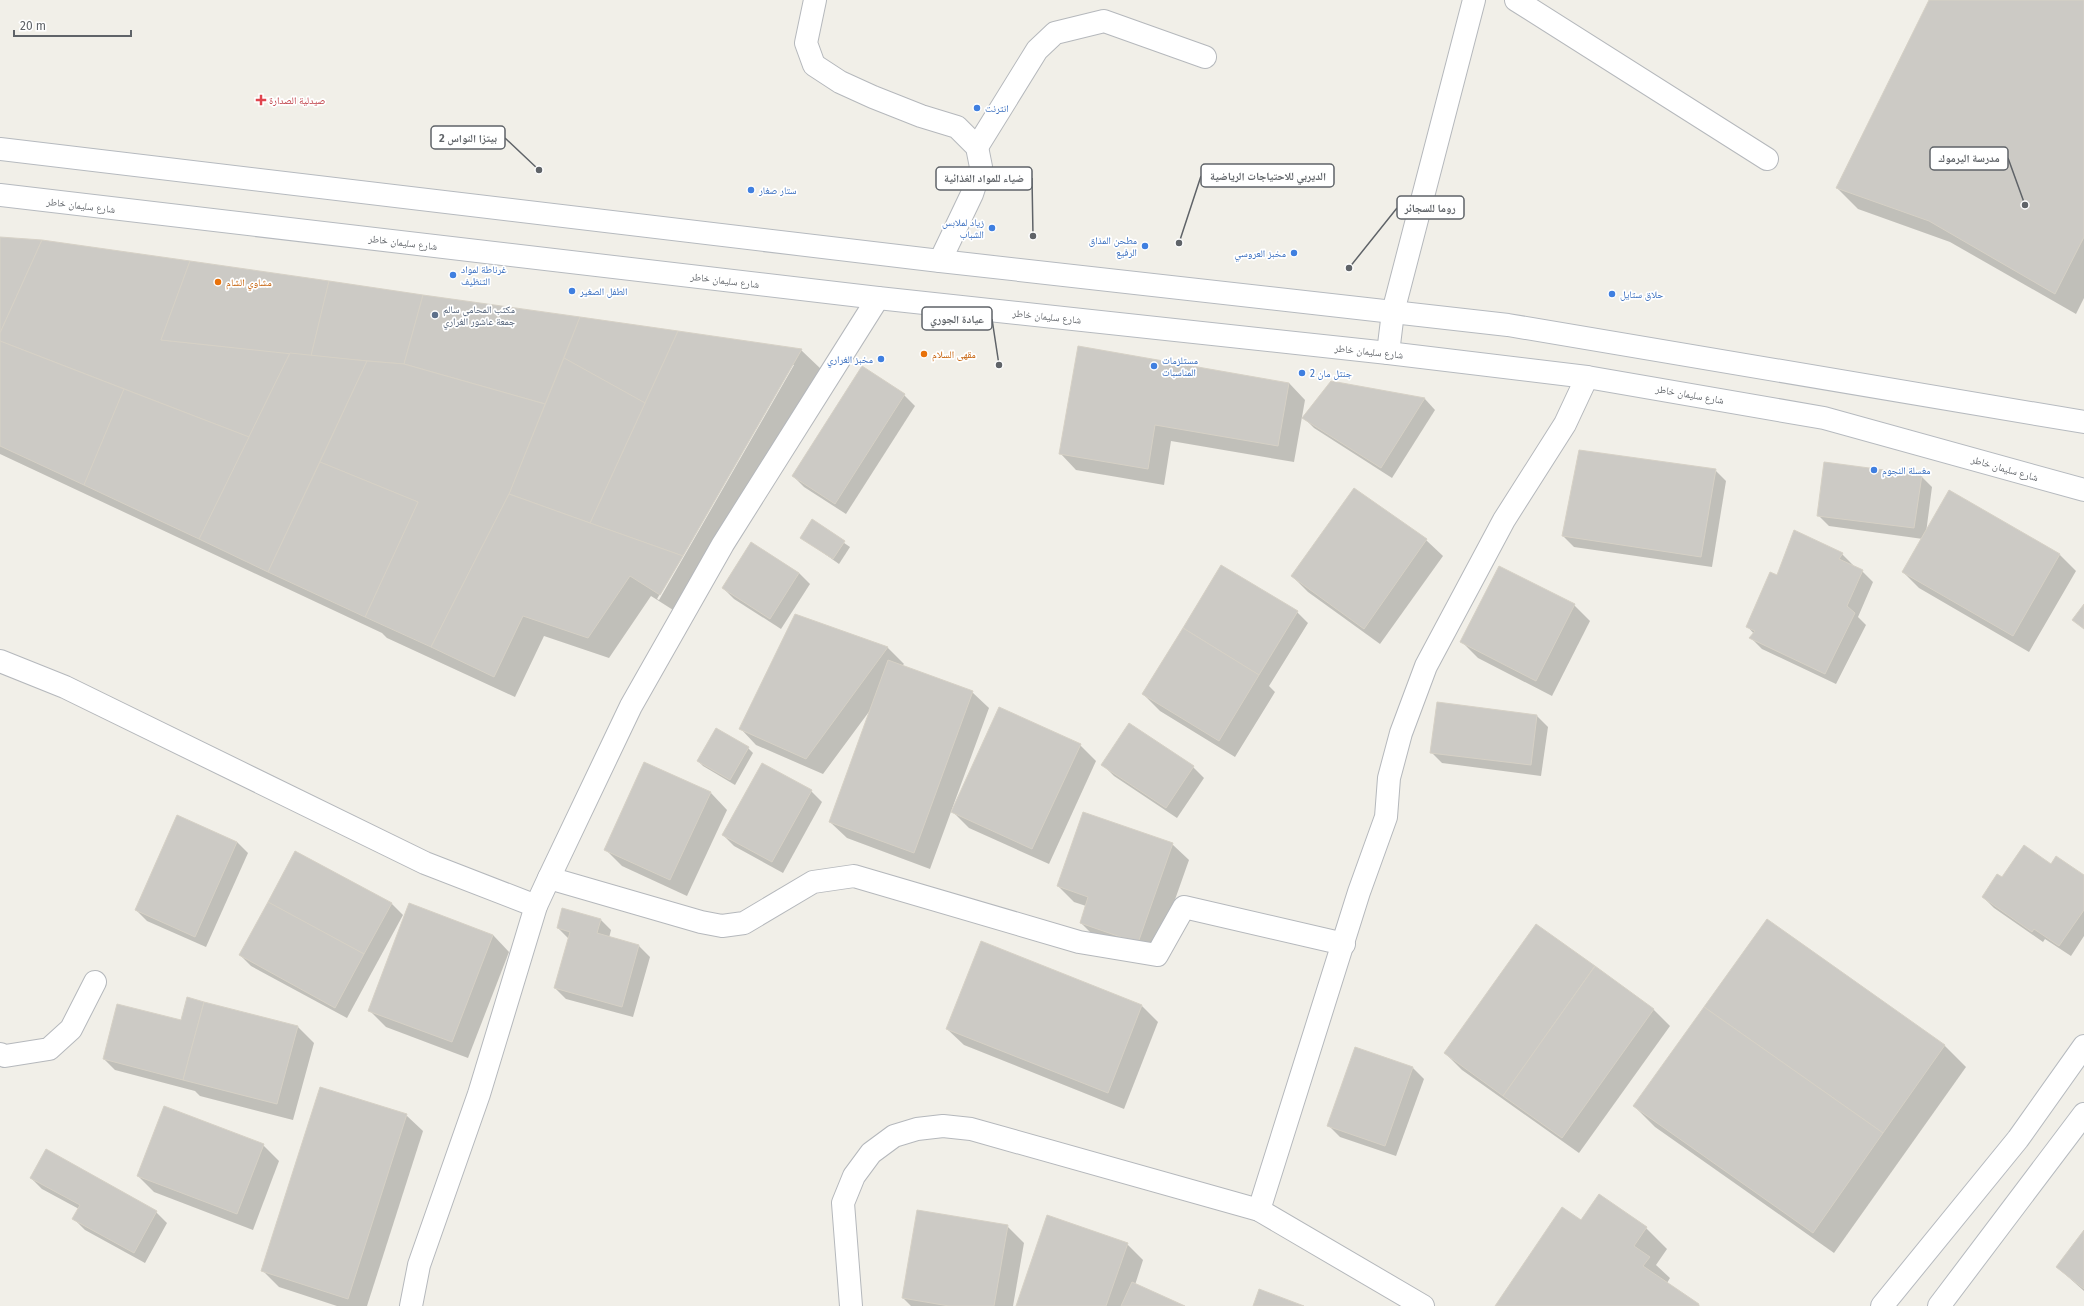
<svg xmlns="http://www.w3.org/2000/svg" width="2084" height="1306" font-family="'Fira Sans','Noto Naskh Arabic',sans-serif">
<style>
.shadow{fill:#0003;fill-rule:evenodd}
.building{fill:#cccac5;stroke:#d6d1c6}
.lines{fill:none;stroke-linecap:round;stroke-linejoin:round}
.street-casing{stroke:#b5b8bc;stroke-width:24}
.secondary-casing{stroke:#b6babf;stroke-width:24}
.street{stroke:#fff;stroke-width:22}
.secondary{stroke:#fff;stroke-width:22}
.health-dot{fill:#e0444e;stroke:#fff;stroke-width:1.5}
.shop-dot{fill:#3f7fe0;stroke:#fff;stroke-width:1.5}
.food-dot{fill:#e8710a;stroke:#fff;stroke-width:1.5}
.service-dot{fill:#5c6f8a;stroke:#fff;stroke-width:1.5}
.labels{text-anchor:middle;stroke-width:3.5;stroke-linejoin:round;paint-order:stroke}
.health-label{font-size:10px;fill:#be3a42;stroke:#fff;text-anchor:start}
.shop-label{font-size:10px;fill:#366cbe;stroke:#fff;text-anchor:start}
.street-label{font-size:10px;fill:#5f6368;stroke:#fff}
.food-label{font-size:10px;fill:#c56008;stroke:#fff;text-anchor:start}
.service-label{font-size:10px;fill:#4e5e75;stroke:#fff;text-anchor:start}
.leader{fill:none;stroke:#5f6368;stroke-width:1.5}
.callout-dot{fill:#5f6368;stroke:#fff;stroke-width:1.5}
.callout{fill:#fff;stroke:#5f6368;stroke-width:1.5}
.callout-label{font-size:11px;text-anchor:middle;font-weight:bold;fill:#5f6368}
</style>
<rect width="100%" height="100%" fill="#f1efe8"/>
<g class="shadow">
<polygon points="1930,0 2084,0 2084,298 2076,314 1950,242 1858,209 1837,188"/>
<path d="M0 238 191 262 801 350 822 370 681 615 651 596 609 658 544 636 515 697 387 638 382 633 0 454ZM792 365H794L659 600 657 599Z"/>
<polygon points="1331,382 1425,399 1435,410 1392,478 1314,428 1303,417"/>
<polygon points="1289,383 1305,400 1294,462 1171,441 1164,485 1076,470 1060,453"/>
<polygon points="904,395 915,406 846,514 804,487 793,476"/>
<polygon points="1715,470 1726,481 1712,567 1574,547 1563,536"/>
<polygon points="1921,476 1932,487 1926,533 2060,555 2076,571 2029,652 1919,588 1903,572 1923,539 1829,526 1818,515"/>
<polygon points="1354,489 1426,540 1443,556 1380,644 1308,592 1292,576"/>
<polygon points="812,521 850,547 839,564 801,537"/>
<polygon points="1795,532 1842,554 1853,565 1852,566 1862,571 1873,582 1858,617 1866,625 1836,684 1762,649 1751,638 1754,634 1748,627 1777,576"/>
<polygon points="751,543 799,573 810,584 781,629 734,599 723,588"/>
<polygon points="1574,605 1590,621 1552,696 1478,658 1462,642"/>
<polygon points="1297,612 1308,623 1269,686 1275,692 1235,757 1160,711 1143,694"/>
<polygon points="795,615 888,648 904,664 902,666 972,692 989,708 930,869 847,838 830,822 871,709 823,774 756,745 740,728"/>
<polygon points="1438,704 1537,716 1548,727 1541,776 1442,763 1431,752"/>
<polygon points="1130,725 1193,767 1204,778 1177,818 1114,776 1103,765"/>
<polygon points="1080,745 1096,761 1049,864 969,828 953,812"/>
<polygon points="748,748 753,753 735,785 703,766 698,761"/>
<polygon points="645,763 711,793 727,810 687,896 622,866 606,850"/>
<polygon points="811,791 822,802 783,873 734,846 723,835"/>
<polygon points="237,842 248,853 206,947 147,921 136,910"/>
<polygon points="1172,844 1189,860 1154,959 1097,939 1081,923 1086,906 1074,902 1058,886"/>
<polygon points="296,852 392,904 403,915 347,1018 251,966 240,955"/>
<polygon points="2051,865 2084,876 2084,936 2071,956 2045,939 2043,942 1994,908 1983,897 2003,879"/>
<polygon points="600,919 611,930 609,938 639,946 650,957 633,1017 566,999 555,988 569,939 558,928"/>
<polygon points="1767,920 1945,1046 1966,1067 1834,1253 1655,1127 1634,1106"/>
<polygon points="493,935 509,952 468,1058 386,1027 369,1010"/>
<polygon points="1142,1006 1158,1022 1124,1109 964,1045 947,1029"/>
<polygon points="1653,1009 1670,1026 1579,1153 1462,1070 1445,1053"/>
<polygon points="182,1021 298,1027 314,1043 293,1120 200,1096 195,1091 115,1070 104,1059"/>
<polygon points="1356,1048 1413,1068 1424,1079 1396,1156 1340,1137 1329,1126"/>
<polygon points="406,1115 423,1131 367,1306 337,1306 279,1287 263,1271"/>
<polygon points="263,1145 279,1161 253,1230 154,1192 138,1176"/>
<polygon points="31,1178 156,1212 167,1223 145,1263 85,1230 74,1219 79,1209 42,1189"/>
<polygon points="1581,1221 1646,1228 1667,1249 1656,1265 1670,1278 1667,1283 1700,1306 1496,1306"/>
<polygon points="1007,1226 1024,1243 1013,1306 911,1306 903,1298"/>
<polygon points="2084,1232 2084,1291 2057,1267"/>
<polygon points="1127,1244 1143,1260 1135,1285 1182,1306 1017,1306"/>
</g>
<g class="building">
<polygon points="1929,0 2084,0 2084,237 2055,294 1929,221 1836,188"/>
<polygon points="0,237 42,240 0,333"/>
<polygon points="42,240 190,261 161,340 290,353 249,437 0,341 0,333"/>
<polygon points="190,261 329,281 311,356 161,340"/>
<polygon points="329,281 423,295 404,364 311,356"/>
<polygon points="423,295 580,317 545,404 404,364"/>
<polygon points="580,317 678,331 645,403 564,358"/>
<polygon points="678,331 802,349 683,556 590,523"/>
<polygon points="0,341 124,389 84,485 0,446"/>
<polygon points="1078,346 1289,383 1278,446 1155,425 1148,469 1059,454"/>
<polygon points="290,353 367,361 268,572 199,539"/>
<polygon points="564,358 645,403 590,523 509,494"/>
<polygon points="367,361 404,364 545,404 509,494 431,647 365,617 418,502 320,462"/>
<polygon points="862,366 905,394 835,504 792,476"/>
<polygon points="1331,381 1425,398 1381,468 1302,418"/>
<polygon points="124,389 249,437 199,539 84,485"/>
<polygon points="1579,450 1716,469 1701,557 1562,536"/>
<polygon points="320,462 418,502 365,617 268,572"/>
<polygon points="1824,462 1922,475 1914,528 1817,516"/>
<polygon points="1354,488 1427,539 1364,629 1291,576"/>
<polygon points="1949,490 2060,554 2013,636 1902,572"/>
<polygon points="509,494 590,523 683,556 660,595 630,576 588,638 523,616 494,677 431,647"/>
<polygon points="812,519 845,541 833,559 800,538"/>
<polygon points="1794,530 1843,553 1839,559 1863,570 1847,606 1855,613 1825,674 1749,638 1755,631 1746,627 1770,572 1777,575"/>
<polygon points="751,542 799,573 770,619 722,588"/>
<polygon points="1221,565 1298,611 1259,675 1183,628"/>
<polygon points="1499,566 1575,604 1536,681 1460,642"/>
<polygon points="2084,604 2084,629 2072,620"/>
<polygon points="795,614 888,647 806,759 739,729"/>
<polygon points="1183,628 1259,675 1219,741 1142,694"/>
<polygon points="888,660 973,691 914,853 829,822"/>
<polygon points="1437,702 1537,715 1531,765 1430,753"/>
<polygon points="999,707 1081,744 1032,849 951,812"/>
<polygon points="1129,723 1194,766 1166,808 1101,765"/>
<polygon points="716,728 749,747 730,780 697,761"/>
<polygon points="644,762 711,792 670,880 604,850"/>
<polygon points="762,763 812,790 772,862 722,835"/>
<polygon points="1083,812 1173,843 1138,943 1080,923 1088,897 1057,886"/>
<polygon points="177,815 237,842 195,937 135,910"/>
<polygon points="2024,845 2051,864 2056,856 2084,875 2084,910 2059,946 2034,929 2032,932 1982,897 1997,874 2002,877"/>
<polygon points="295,851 392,903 364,954 268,902"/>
<polygon points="268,902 364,954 335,1008 239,955"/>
<polygon points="409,903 493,935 452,1042 368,1011"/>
<polygon points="562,908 601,919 597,933 639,945 622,1007 554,988 570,932 557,928"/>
<polygon points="1767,919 1945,1045 1883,1133 1704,1007"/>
<polygon points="1536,924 1595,966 1503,1096 1444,1053"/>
<polygon points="981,941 1142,1005 1108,1093 946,1029"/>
<polygon points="1595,966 1654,1009 1562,1138 1503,1096"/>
<polygon points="187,997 204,1002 183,1080 103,1059 117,1004 181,1020"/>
<polygon points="204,1002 298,1026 277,1104 183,1080"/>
<polygon points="1704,1007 1883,1133 1813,1233 1633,1106"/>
<polygon points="1355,1047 1413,1067 1385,1146 1327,1126"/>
<polygon points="320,1087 407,1114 348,1299 261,1271"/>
<polygon points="164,1106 264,1144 237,1214 137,1176"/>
<polygon points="46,1149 157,1211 134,1253 72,1219 80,1205 30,1178"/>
<polygon points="1599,1194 1647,1227 1634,1246 1650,1257 1643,1266 1699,1304 1698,1306 1495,1306 1562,1207 1581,1220"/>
<polygon points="917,1210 1008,1225 994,1306 949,1306 902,1298"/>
<polygon points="1047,1215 1128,1243 1106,1306 1016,1306"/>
<polygon points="2084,1230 2084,1289 2056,1267"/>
<polygon points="1132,1282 1185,1306 1121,1306"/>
<polygon points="1259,1289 1304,1306 1253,1306"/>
</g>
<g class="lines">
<defs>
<g id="street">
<polyline points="815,0 806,43 814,65 840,82 873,97 921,116 957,127 977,147 981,167 972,194 940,261"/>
<polyline points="1516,0 1767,159"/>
<polyline points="977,147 1037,50 1055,33 1104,21 1205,57"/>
<polyline points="1388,353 1393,312 1474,0"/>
<polyline points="0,661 65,687 425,863 536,906"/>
<polyline points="549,878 701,922 722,926 744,923 813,882 854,876 1079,942 1157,955 1184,907 1344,944"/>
<polyline points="0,1054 5,1056 49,1049 71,1029 95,982"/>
<polyline points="1259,1210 1359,892 1386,817 1389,778 1401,733 1426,666 1504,520 1565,424 1587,377"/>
<polyline points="411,1306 419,1265 479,1094 536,906 549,878 631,706 723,544 878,298"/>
<polyline points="851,1306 843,1203 854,1176 871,1153 894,1136 917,1129 943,1126 971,1129 1259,1210 1423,1306"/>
</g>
<g id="secondary">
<polyline points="0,149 940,261 1508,325 2084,422"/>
<polyline points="0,195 878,298 1388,353 1587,377 1824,418 2084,490"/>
<polyline points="1882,1306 2018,1139 2084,1046"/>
<polyline points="1939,1306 2084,1114"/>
</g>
</defs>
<use href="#street" class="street-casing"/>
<use href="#secondary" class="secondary-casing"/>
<use href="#street" class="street"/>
<use href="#secondary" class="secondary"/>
</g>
<path class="health-dot" d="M259 94h4v4h4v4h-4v4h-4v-4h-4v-4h4z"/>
<g class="shop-dot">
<circle cx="977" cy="108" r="4"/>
<circle cx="751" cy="190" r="4"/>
<circle cx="992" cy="228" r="4"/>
<circle cx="1145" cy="246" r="4"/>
<circle cx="1294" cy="253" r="4"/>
<circle cx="453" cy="275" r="4"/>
<circle cx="572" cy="291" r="4"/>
<circle cx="1612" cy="294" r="4"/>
<circle cx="881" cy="359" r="4"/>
<circle cx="1154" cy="366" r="4"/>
<circle cx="1302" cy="373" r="4"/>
<circle cx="1874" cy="470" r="4"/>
</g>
<g class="food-dot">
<circle cx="218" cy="282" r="4"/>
<circle cx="924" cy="354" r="4"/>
</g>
<circle class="service-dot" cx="435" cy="315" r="4"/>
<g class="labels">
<g class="health-label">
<text x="269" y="104">صيدلية الصدارة</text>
</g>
<g class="shop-label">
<text x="985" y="112">انترنت</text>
<text x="759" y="194">ستار صغار</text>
<text x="984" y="226" text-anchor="end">زياد لملابس<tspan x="984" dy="12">الشباب</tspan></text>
<text x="1137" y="244" text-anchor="end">مطحن المذاق<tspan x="1137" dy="12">الرفيع</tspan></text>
<text x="1286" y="257" text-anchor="end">مخبز العروسي</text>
<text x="461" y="273">غرناطة لمواد<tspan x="461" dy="12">التنظيف</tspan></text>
<text x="580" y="295">الطفل الصغير</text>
<text x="1620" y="298">حلاق ستايل</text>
<text x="873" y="363" text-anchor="end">مخبز الغراري</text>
<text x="1162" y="364">مستلزمات<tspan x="1162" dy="12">المناسبات</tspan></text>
<text x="1310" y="377">جنتل مان 2</text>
<text x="1882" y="474">مغسلة النجوم</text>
</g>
<g class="street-label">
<text transform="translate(81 205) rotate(7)" y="4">شارع سليمان خاطر</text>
<text transform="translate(403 242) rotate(7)" y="4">شارع سليمان خاطر</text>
<text transform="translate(725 280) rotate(7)" y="4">شارع سليمان خاطر</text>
<text transform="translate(1047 316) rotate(6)" y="4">شارع سليمان خاطر</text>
<text transform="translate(1369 351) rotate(6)" y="4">شارع سليمان خاطر</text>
<text transform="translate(1690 394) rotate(10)" y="4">شارع سليمان خاطر</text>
<text transform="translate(2005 468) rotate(16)" y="4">شارع سليمان خاطر</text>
</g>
<g class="food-label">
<text x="226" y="286">مشاوي الشام</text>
<text x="932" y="358">مقهى السلام</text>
</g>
<g class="service-label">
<text x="443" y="313">مكتب المحامي سالم<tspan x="443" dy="12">جمعة عاشور الغراري</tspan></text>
</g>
</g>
<path class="leader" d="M539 170L505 138M2025 205L2008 158M1179 243L1201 176M1033 236L1032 178M1349 268L1397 208M999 365L992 319"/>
<g class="callout-dot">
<circle cx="539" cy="170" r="4"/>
<circle cx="2025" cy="205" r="4"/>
<circle cx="1179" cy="243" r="4"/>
<circle cx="1033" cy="236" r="4"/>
<circle cx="1349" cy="268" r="4"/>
<circle cx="999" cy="365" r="4"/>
</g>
<g class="callout">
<rect x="431" y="126" width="74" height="23" rx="4"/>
<rect x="1930" y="147" width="78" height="23" rx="4"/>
<rect x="1201" y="164" width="133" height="23" rx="4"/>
<rect x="936" y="167" width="96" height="23" rx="4"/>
<rect x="1397" y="196" width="67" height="23" rx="4"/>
<rect x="922" y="307" width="70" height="23" rx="4"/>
</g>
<g class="callout-label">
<text x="468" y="142">بيتزا النواس 2</text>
<text x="1969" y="162">مدرسة اليرموك</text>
<text x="1268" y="180">الديربي للاحتياجات الرياضية</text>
<text x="984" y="182">ضياء للمواد الغذائية</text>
<text x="1430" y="212">روما للسجائر</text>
<text x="957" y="323">عيادة الجوري</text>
</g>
<path d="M14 30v6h117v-6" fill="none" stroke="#5f6368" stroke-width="2"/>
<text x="20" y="30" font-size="12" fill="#5f6368" stroke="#ffffff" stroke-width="3" paint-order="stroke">20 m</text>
</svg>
